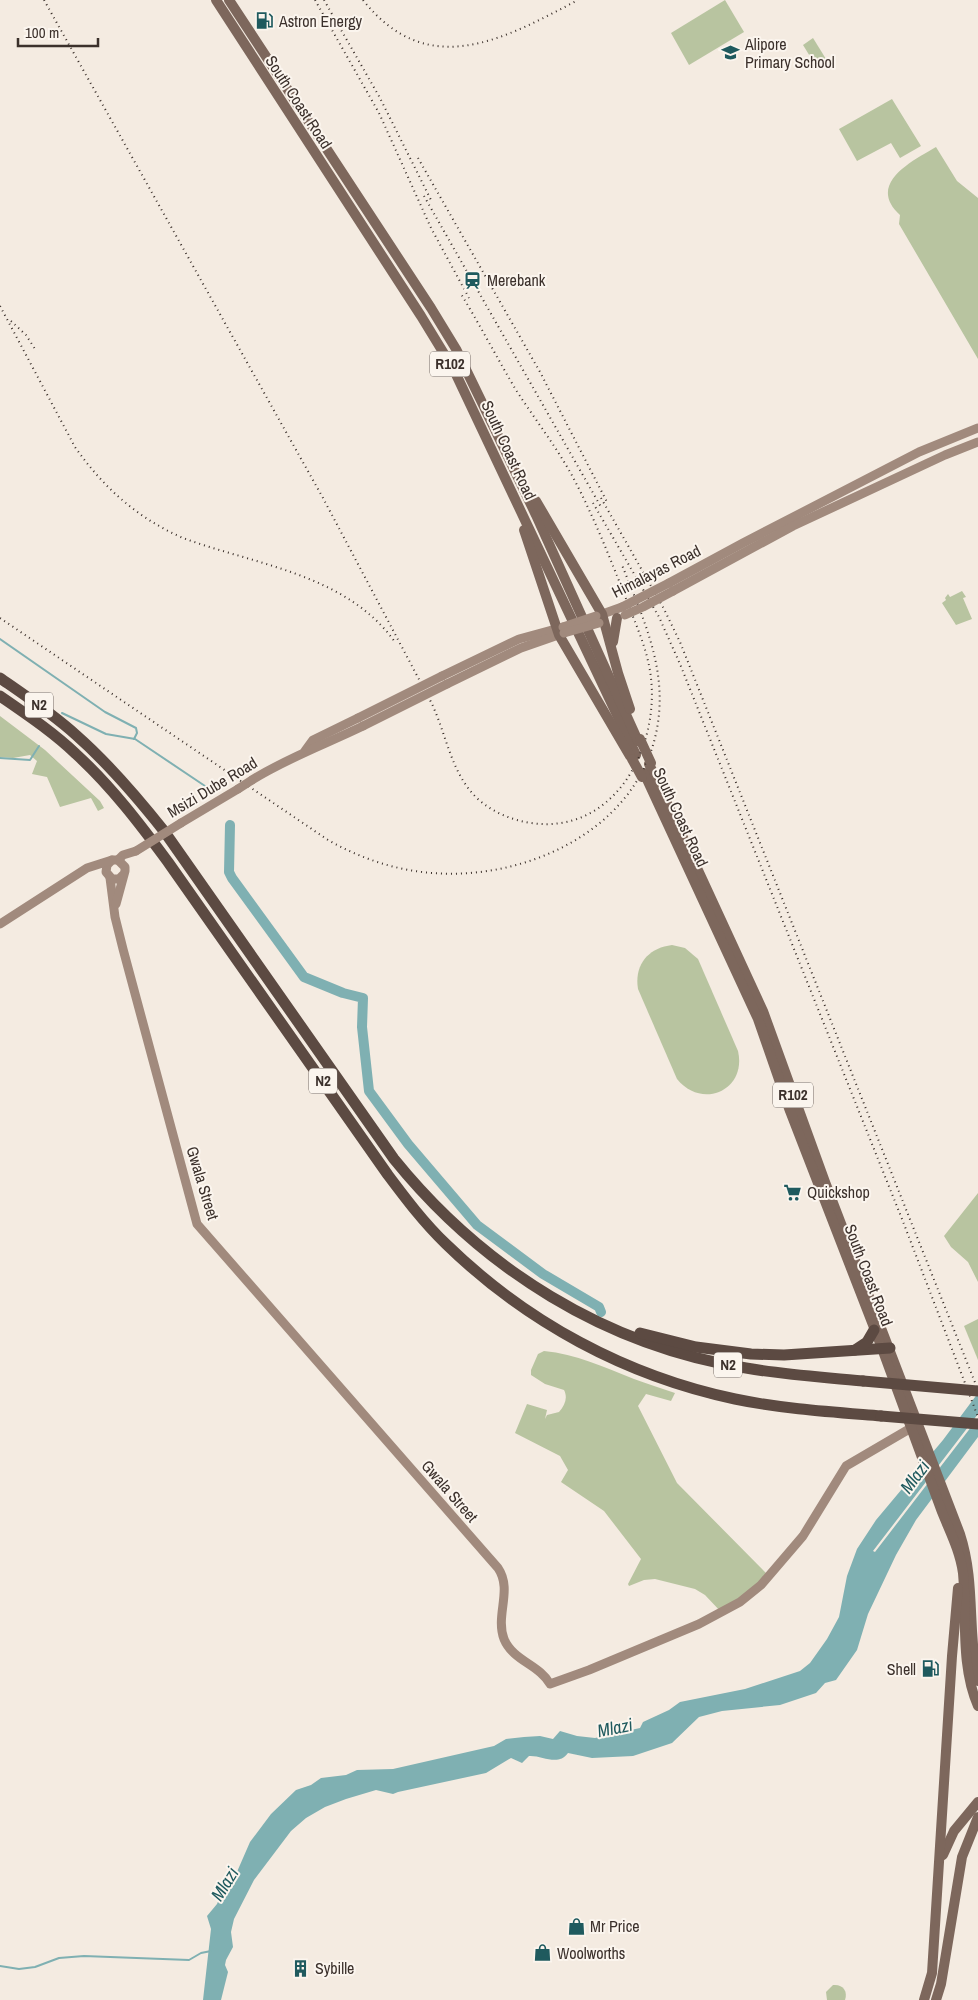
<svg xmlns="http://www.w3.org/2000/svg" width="978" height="2000" font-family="'Archivo Narrow',sans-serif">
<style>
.green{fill:#b8c4a0}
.water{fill:#7fb0b2}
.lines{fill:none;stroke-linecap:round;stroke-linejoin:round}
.stream{stroke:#7fb0b2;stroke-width:2}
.river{stroke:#7fb0b2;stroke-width:10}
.secondary{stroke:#a18a7d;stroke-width:9}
.primary{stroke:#7d675c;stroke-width:10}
.highway{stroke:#5c4a42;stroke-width:11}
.rail{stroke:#3b302b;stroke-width:2;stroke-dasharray:1 4;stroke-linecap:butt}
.secondary-bridge{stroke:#a18a7d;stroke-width:9}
.primary-bridge{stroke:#7d675c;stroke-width:10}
.highway-bridge{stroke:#5c4a42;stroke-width:11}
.labels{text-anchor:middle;stroke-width:4;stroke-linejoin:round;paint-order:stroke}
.shield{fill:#fbf5ee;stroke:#756b66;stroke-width:1}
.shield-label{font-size:15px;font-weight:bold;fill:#3b302b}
.poi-label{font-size:16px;fill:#3b302b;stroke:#fbf5ee;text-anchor:start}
.street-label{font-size:16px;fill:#3b302b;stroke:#fbf5ee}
.water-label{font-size:18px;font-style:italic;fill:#1f5a5e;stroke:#fbf5ee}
</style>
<rect width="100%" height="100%" fill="#f4ebe1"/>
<g class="green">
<polygon points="725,0 744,32 689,65 671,33"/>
<polygon points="813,38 826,59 816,66 803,45"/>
<polygon points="892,99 921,146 900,158 891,143 857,161 839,129"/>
<path d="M936 147 957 181 978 198V359L899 224 900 215C866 184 912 161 936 147Z"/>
<polygon points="962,591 966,597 963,598 972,619 956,625 942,603 946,600 945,598 948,594 950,597"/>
<polygon points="0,716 45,750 100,801 104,808 98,811 91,798 60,807 47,777 32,774 37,761 30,755 13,758 0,757"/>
<path d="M672 945 685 948 698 959 738 1051C747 1090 702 1110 677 1079L638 989C634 965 648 948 672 945Z"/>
<polygon points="978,1193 978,1282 968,1262 951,1247 944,1236"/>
<polygon points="978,1319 978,1360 964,1326"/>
<path d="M544 1351C576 1354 604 1367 634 1379 647 1384 661 1388 675 1393L671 1401 646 1394 638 1406 677 1483 769 1576 722 1613 705 1595 695 1589 655 1579 644 1580 629 1586 628 1584 641 1559 604 1511 561 1482 568 1470 560 1456 515 1433 527 1404 547 1410 545 1419 547 1415 559 1412C565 1405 568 1398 564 1390L545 1384 531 1375V1370L538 1354Z"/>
<path d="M833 1985C843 1984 848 1991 845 2000H827L826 1992Z"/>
</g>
<path class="water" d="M978 1393V1414L873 1551 875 1552 978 1418V1437L916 1520 896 1555 868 1614 857 1650 836 1680 825 1683 816 1693 780 1705 722 1711 699 1717 672 1743 633 1756 592 1758 568 1753C558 1767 542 1755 529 1756L522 1763 511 1758 486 1773 398 1792 393 1794 376 1790 346 1799 325 1807 306 1818 291 1831 254 1880 234 1919 231 1932 233 1947 226 1960 225 1965 228 1972 221 2000H203L211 1929 207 1916 217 1904 222 1892 233 1881 250 1842 271 1814 296 1790 311 1785 321 1778 346 1775 357 1770 393 1769 494 1746 506 1739 524 1737 540 1736 553 1739 560 1731 577 1736 595 1738 640 1728 643 1722 669 1710 680 1702 745 1689 800 1671 810 1663 827 1639 839 1617 847 1576 857 1549 876 1520 943 1440Z"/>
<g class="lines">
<g class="stream">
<polyline points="0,639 105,712 136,728 137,733 134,739"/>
<polyline points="62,713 106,734 135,739 205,786"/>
<polyline points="0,758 30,760 39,746"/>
<polyline points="0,1966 19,1969 35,1967 59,1958 84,1956 189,1960 201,1953 211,1951"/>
</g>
<polyline class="river" points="230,825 229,872 232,878 304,977 343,993 363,998 362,1027 369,1091 408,1144 477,1225 543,1274 599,1307 601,1312"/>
<g class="secondary">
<polyline points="669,583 743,543 919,452 978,428"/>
<polyline points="673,591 793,526 945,455 978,442"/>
<polyline points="597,616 622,607"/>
<polyline points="442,676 519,639 563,627"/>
<polyline points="447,684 521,648 564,633"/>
<polyline points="305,751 313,740 358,718"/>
<path d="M252 780C287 758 326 744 363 726"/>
<polyline points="181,823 238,789"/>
<polyline points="118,860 123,855 136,851"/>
<path d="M110 878 115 917 123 949 197 1224 498 1568C513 1590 495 1615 504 1639 513 1661 540 1665 550 1684L589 1670 699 1624 740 1602 761 1585 803 1536 846 1466 911 1428"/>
<polyline points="116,904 125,871 125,867 118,860 112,860 107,865 106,872 112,879 119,879 124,874"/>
<polyline points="0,924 87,868 112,860"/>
</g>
<g class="primary">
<polyline points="216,0 421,316 454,370 636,755"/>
<polyline points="229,0 431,308 456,349 489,417 536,515 638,741"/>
<polyline points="536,501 602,614 618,673 630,709"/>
<polyline points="524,530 559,635 630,756"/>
<polyline points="613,642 617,618"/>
<path d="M649 764 763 1011 825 1182 960 1534C976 1583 967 1632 978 1681"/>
<path d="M644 773 758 1019 790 1111 880 1343 942 1512C950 1532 960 1551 963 1573 967 1616 960 1665 978 1706"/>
<polyline points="943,1855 954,1831 978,1802"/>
<polyline points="924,2000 932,1973 952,1656 958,1588"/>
<polyline points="936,2000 941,1984 962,1857 978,1817"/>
</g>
<g class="highway">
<path d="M0 678C26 696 53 714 76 735 109 764 137 797 164 831L394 1159C483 1269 606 1346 746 1368 785 1375 824 1377 863 1381"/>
<path d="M0 696C26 714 53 732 76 754 111 786 140 824 168 862L388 1175C406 1199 424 1223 446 1244 526 1322 626 1376 735 1399 783 1409 832 1412 881 1416"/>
<polyline points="640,1333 696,1347 751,1354 784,1355 890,1348"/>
<polyline points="855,1350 867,1342 874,1330"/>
</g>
<g class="rail">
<path d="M44 0 323 498 431 702C447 735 451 775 479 800 494 813 512 820 531 823 613 835 659 750 651 678 648 650 635 623 625 596 610 558 595 520 576 483 559 450 536 421 516 390 497 358 480 325 461 294"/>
<polyline points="315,0 379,113 431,228 469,298"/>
<polyline points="324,0 380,98 431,200"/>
<path d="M363 0C428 82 504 39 578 0"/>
<polyline points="418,158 540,372 607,502"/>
<polyline points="424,196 601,507"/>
<path d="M0 306 75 447C103 487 137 518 183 538 256 565 346 574 395 642"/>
<polyline points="11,321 26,335 35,349"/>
<polyline points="601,498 664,609 680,642 978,1390"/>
<polyline points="593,503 659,617 680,664 902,1219 978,1417"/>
<path d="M0 618 328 840C360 858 394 870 432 873 532 881 649 824 659 714 664 661 641 613 622 565"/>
</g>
<g class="secondary-bridge">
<polyline points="622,607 669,583"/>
<polyline points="625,615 643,607 673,591"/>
<polyline points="563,627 596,616"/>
<polyline points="564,633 599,623"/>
<polyline points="358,718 442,676"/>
<polyline points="363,726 447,684"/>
<polyline points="238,789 252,780"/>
<polyline points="136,851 181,823"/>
</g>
<g class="primary-bridge">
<polyline points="640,739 651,763"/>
<polyline points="632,759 642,777"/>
</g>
<g class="highway-bridge">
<polyline points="863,1381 978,1391"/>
<polyline points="881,1416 978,1424"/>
</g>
</g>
<defs>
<symbol id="fuel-bare" viewBox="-9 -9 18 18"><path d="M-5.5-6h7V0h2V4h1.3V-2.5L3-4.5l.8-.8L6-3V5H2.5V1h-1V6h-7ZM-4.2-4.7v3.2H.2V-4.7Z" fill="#1f5a5e" stroke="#fbf5ee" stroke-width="2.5" paint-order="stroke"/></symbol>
<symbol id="school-bare" viewBox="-9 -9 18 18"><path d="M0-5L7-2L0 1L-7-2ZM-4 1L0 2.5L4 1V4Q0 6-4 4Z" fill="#1f5a5e" stroke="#fbf5ee" stroke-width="2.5" paint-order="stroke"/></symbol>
<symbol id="station-bare" viewBox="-9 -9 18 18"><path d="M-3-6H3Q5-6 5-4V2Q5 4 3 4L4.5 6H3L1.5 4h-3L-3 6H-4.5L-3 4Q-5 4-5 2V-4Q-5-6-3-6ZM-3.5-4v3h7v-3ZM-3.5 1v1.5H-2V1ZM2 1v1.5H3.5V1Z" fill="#1f5a5e" stroke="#fbf5ee" stroke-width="2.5" paint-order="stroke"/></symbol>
<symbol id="supermarket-bare" viewBox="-9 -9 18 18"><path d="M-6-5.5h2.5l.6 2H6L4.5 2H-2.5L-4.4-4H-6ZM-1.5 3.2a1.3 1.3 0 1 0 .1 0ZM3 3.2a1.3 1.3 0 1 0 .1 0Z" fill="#1f5a5e" stroke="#fbf5ee" stroke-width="2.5" paint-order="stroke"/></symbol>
<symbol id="shop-bare" viewBox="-9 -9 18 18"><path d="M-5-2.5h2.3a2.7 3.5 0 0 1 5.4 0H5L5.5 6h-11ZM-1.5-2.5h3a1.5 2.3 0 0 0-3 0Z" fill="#1f5a5e" stroke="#fbf5ee" stroke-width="2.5" paint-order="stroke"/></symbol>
<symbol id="building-bare" viewBox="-9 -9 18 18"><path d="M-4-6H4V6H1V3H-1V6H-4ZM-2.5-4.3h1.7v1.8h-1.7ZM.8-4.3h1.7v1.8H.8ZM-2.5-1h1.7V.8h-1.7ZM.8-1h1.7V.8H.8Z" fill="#1f5a5e" stroke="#fbf5ee" stroke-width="2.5" paint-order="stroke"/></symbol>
</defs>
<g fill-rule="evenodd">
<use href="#fuel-bare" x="252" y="8" width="25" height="25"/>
<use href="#school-bare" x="718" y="40" width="25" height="25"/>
<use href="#station-bare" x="460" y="268" width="25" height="25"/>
<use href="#supermarket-bare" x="780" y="1180" width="25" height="25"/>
<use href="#fuel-bare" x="918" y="1656" width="25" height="25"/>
<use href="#shop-bare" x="564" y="1914" width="25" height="25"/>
<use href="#shop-bare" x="530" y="1940" width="25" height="25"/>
<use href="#building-bare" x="288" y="1956" width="25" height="25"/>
</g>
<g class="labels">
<g class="shield">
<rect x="430" y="351.5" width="40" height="25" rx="4"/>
<rect x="25" y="692.5" width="28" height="25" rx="4"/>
<rect x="309" y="1068.5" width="28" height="25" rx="4"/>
<rect x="773" y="1082.5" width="40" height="25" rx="4"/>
<rect x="714" y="1352.5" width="28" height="25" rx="4"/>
</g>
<g class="shield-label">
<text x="450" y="369">R102</text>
<text x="39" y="710">N2</text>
<text x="323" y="1086">N2</text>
<text x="793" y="1100">R102</text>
<text x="728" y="1370">N2</text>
</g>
<g class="poi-label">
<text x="279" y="27">Astron Energy</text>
<text x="745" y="50">Alipore<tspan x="745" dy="18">Primary School</tspan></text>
<text x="487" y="286">Merebank</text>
<text x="807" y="1198">Quickshop</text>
<text x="916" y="1675" text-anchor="end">Shell</text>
<text x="590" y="1932">Mr Price</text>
<text x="557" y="1959">Woolworths</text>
<text x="315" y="1974">Sybille</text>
</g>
<g class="street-label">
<text transform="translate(299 102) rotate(57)" y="6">South Coast Road</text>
<text transform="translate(509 450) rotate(65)" y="6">South Coast Road</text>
<text transform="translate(656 571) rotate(-27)" y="6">Himalayas Road</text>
<text transform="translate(212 787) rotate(-31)" y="6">Msizi Dube Road</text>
<text transform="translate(681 817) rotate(65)" y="6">South Coast Road</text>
<text transform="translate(203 1183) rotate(73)" y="6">Gwala Street</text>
<text transform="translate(869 1275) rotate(69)" y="6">South Coast Road</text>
<text transform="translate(450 1491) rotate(49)" y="6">Gwala Street</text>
</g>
<g class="water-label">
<text transform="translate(915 1477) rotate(-53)" y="6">Mlazi</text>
<text transform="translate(615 1728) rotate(-11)" y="6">Mlazi</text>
<text transform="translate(225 1884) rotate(-58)" y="6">Mlazi</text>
</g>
</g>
<path d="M18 38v8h80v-8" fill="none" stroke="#3b302b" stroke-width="2.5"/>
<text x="25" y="38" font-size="15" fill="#3b302b" stroke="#fbf5ee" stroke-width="4" paint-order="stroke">100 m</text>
</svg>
